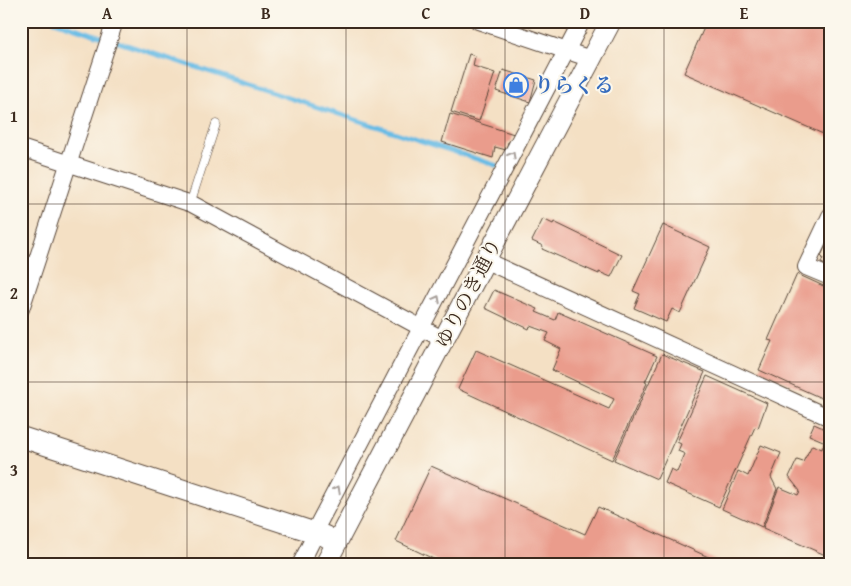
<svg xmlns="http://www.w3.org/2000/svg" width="851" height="586" font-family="'Gentium Book Plus','Noto Serif JP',serif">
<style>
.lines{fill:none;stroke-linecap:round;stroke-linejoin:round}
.stream{stroke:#69bce5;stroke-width:4.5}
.building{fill:#ea9c8c}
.service-casing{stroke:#574537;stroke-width:9}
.minor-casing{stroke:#574537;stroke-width:18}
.tertiary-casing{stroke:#574537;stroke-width:22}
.service{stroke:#fff;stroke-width:8}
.minor{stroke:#fff;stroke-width:16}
.tertiary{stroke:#fff;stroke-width:20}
.oneway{stroke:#a79f9a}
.grid{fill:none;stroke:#3b2a1e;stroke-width:1;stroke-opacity:0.55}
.labels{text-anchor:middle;stroke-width:4;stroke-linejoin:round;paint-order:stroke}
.shop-label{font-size:20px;font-weight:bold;fill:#366cbe;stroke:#fbf7ec;text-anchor:start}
.street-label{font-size:20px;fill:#3b2a1e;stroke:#fbf7ec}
.neatline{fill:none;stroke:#3b2a1e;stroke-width:2}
.grid-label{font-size:16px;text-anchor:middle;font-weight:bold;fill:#3b2a1e}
</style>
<rect width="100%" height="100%" fill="#fbf7ec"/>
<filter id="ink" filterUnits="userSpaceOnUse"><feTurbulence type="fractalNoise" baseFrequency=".02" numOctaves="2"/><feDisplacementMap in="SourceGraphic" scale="10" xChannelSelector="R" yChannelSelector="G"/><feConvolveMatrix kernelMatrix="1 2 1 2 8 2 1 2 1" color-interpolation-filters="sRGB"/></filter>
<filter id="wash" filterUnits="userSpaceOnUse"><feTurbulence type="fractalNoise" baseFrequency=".0096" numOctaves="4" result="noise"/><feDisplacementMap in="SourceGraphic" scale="20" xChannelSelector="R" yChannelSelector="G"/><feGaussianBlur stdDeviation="1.12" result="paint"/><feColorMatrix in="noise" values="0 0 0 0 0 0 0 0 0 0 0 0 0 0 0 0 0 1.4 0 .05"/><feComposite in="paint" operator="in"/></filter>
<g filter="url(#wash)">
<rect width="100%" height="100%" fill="#f4e0c4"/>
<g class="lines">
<g class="stream">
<polyline points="54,21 105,38"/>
<polyline points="112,40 498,166"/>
</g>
</g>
<g id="blocks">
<g class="building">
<polygon points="707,21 830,21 830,137 684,73"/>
<polygon points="469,54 475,56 473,66 495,73 479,121 451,112"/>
<polygon points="503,70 536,80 530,102 496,91"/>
<polygon points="450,114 514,134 511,142 508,142 506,150 495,147 493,158 442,142"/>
<polygon points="543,219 553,224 554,222 622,255 611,277 599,272 599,274 542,249 543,246 532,241"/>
<polygon points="663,225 710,247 680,313 672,309 666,322 634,308 640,294 633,291"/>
<polygon points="830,236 830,267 821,263 823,258 821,256"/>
<polygon points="797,274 830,289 830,402 759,370 772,341 768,340"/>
<polygon points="494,290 538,309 536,312 555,320 558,312 657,356 645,382 647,383 612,460 458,389 476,350 609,409 614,399 552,370 561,349 545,341 549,333 530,326 529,329 485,308"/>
<polygon points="662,354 705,372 657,479 614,460"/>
<polygon points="707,376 767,403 758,428 755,427 719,507 665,483 671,469 677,472 685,454 678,451 681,444 677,442"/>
<polygon points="814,424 830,431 830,444 809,435"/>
<polygon points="824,443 830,446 830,557 763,528 779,487 798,495 800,491 789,477 797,460 803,462 812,445 822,449"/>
<polygon points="761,445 781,453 771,477 777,489 762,527 722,509 738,471 748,476"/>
<polygon points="431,466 585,534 598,507 726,565 446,565 396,541"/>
</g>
</g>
</g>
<g filter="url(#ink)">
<use href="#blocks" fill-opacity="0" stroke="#574537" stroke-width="1"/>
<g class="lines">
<defs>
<polyline id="service" points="190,204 216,124"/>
<g id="minor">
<polyline points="478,21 591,59"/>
<polyline points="21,148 192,204 444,340"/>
<polyline points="830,216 806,267 830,277"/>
<polyline points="484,260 830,418"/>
<polyline points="21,309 115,21"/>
<polyline points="314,532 582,21"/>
<polyline points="300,565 316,533"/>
</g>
<g id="tertiary">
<polyline points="21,437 325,536 336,543"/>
<polyline points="325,565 611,21"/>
</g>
</defs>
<use href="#service" class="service-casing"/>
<use href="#minor" class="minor-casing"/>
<use href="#tertiary" class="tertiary-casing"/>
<use href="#service" class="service"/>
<use href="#minor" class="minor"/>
<use href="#tertiary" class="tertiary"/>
</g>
<defs><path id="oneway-chevron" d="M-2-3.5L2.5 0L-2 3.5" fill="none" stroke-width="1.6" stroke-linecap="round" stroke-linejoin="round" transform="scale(1.25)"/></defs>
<g class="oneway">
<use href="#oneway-chevron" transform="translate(512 155) rotate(-62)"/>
<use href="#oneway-chevron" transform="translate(437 299) rotate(-62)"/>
<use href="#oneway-chevron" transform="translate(337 489) rotate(-62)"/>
</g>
</g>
<path class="grid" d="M187 21V565M346 21V565M505 21V565M664 21V565M21 204H830M21 382H830"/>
<defs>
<symbol id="shop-ring" viewBox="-11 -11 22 22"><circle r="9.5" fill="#fbf7ec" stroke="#3f7fe0" stroke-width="1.5"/><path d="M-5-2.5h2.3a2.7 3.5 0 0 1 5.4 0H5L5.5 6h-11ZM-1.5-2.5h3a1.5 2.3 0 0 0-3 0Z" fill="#3f7fe0"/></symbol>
</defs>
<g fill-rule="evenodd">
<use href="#shop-ring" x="502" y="71" width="28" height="28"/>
</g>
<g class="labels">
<g class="shop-label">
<text x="534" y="92">りらくる</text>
</g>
<g class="street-label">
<text transform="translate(468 293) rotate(-63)" y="7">ゆりのき通り</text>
</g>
</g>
<rect width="851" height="586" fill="none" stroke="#fbf7ec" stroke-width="55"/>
<rect x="28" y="28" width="796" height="530" class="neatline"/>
<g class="grid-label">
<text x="107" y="19">A</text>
<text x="266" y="19">B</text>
<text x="426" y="19">C</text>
<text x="585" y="19">D</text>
<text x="744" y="19">E</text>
<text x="14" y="122">1</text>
<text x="14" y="299">2</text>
<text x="14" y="476">3</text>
</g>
</svg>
